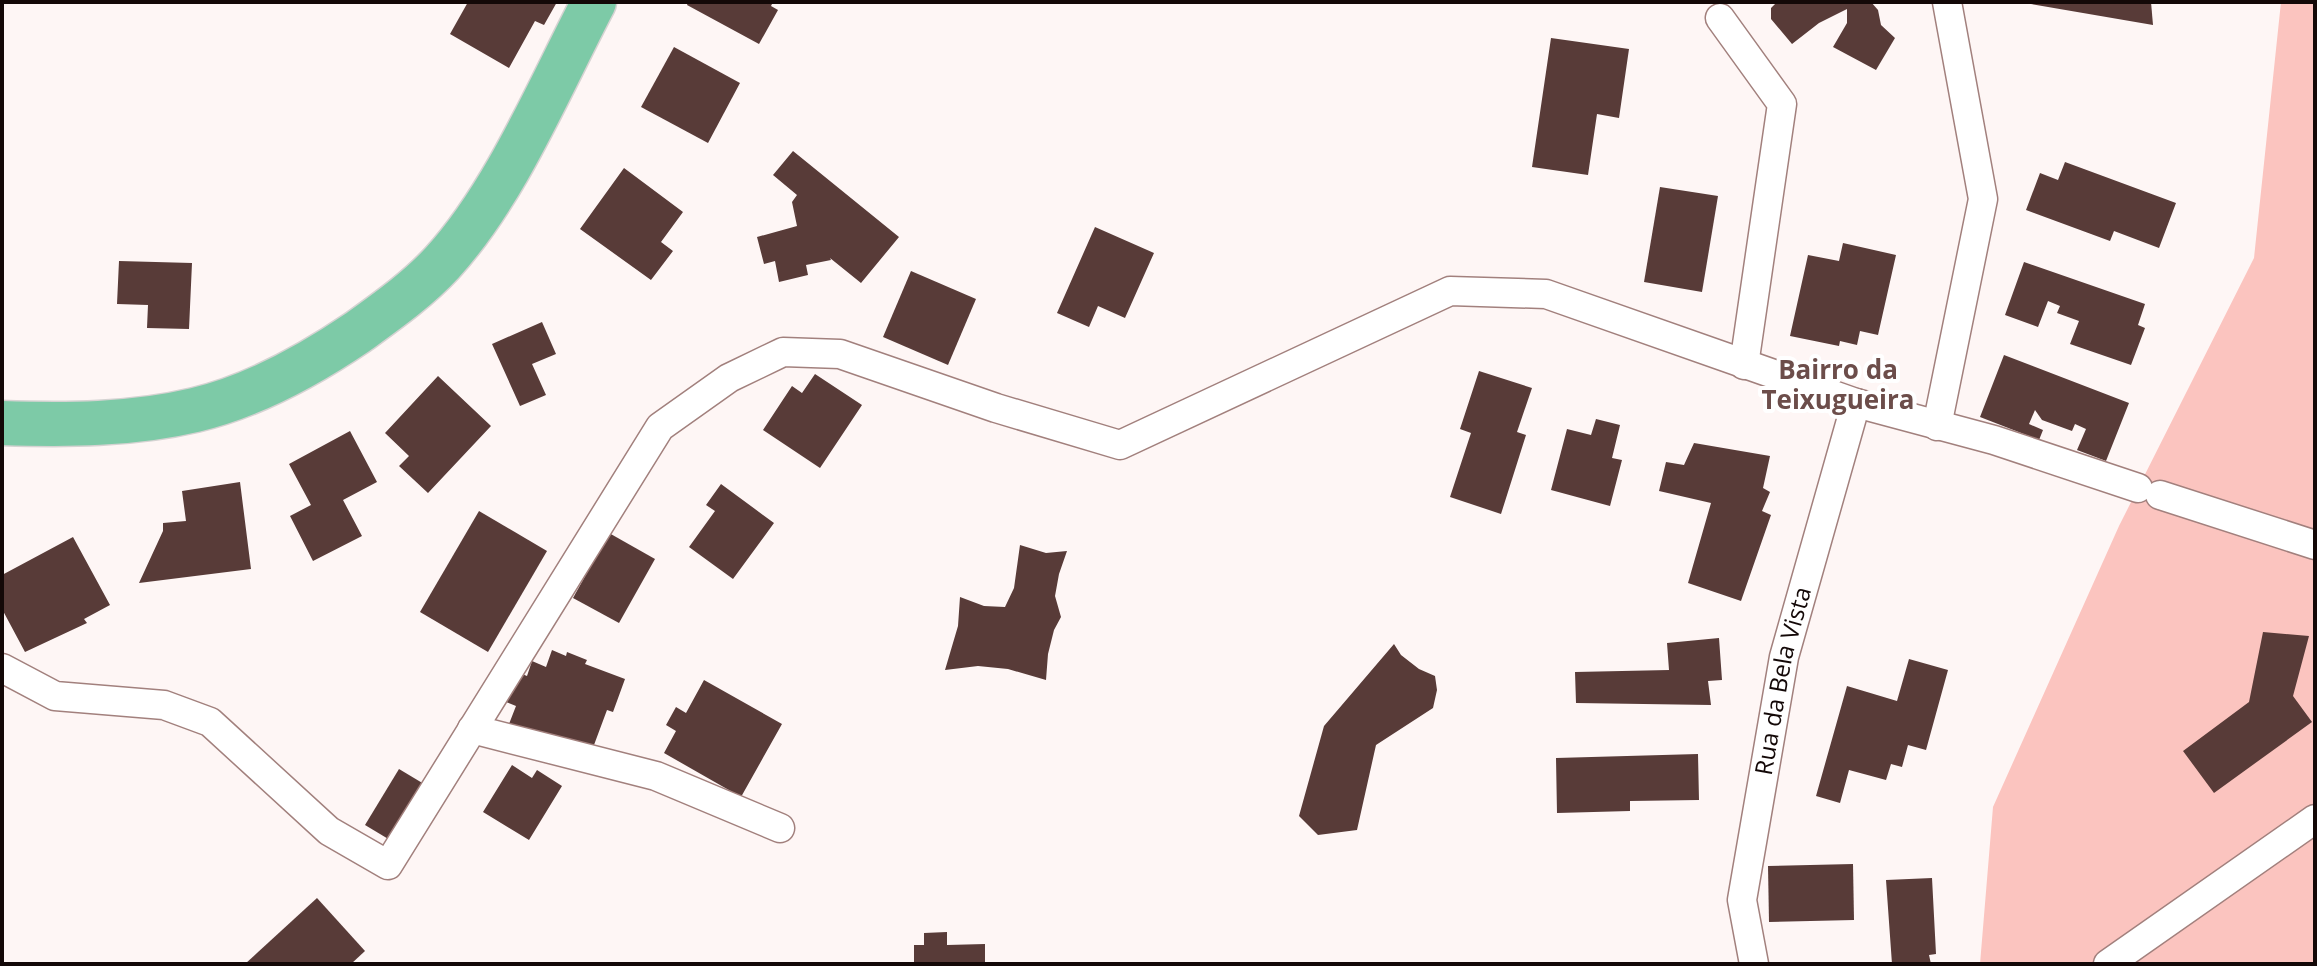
<svg xmlns="http://www.w3.org/2000/svg" width="2317" height="966" font-family="'Open Sans',sans-serif">
<style>
.green{fill:#fbc4bf}
.building{fill:#583b38}
.lines{fill:none;stroke-linecap:round;stroke-linejoin:round}
.street-casing{stroke:#a2807d;stroke-width:31}
.primary-casing{stroke:#d5d3d2;stroke-width:47}
.street{stroke:#fff;stroke-width:28}
.primary{stroke:#7dcaa7;stroke-width:44}
.labels{text-anchor:middle;stroke-width:8;stroke-linejoin:round;paint-order:stroke}
.street-label{font-size:24px;fill:#130807;stroke:#fff}
.neighbourhood-label{font-size:26px;font-weight:bold;fill:#6c4d4a;stroke:#fff}
</style>
<rect width="100%" height="100%" fill="#fef6f5"/>
<polygon class="green" points="2281,2 2315,2 2315,964 1980,964 1993,807 2119,526 2254,258"/>
<g class="building">
<polygon points="468,2 557,2 544,25 535,21 509,68 450,34"/>
<polygon points="688,2 773,2 771,6 778,10 759,44 687,5"/>
<polygon points="1777,2 1871,2 1878,10 1881,25 1895,38 1876,70 1833,47 1847,23 1847,9 1819,23 1792,44 1771,19 1771,8"/>
<polygon points="2031,2 2151,2 2153,25 2031,4"/>
<polygon points="1551,38 1629,49 1619,118 1597,114 1588,175 1532,167"/>
<polygon points="674,47 740,83 708,143 641,107"/>
<polygon points="793,151 899,237 861,283 830,258 831,260 806,265 808,275 779,282 775,261 764,264 757,237 797,226 792,202 797,195 773,175"/>
<polygon points="2065,162 2176,203 2159,248 2114,231 2110,241 2026,210 2040,173 2058,180"/>
<polygon points="624,168 683,212 661,242 673,251 651,280 580,229"/>
<polygon points="1660,187 1718,196 1702,292 1644,282"/>
<polygon points="1095,227 1154,253 1125,318 1098,306 1089,327 1057,313"/>
<polygon points="1843,243 1896,255 1878,335 1860,331 1857,345 1840,341 1839,346 1790,336 1808,255 1839,261"/>
<polygon points="119,261 192,263 189,329 147,328 148,305 117,304"/>
<polygon points="2024,262 2145,304 2138,325 2145,328 2131,365 2070,344 2079,321 2057,313 2060,306 2048,301 2038,327 2005,315"/>
<polygon points="911,271 976,299 948,365 883,337"/>
<polygon points="542,322 556,354 532,364 546,395 520,406 492,344"/>
<polygon points="2004,355 2129,403 2106,461 2077,450 2086,429 2075,424 2072,431 2042,420 2035,410 2029,424 2043,430 2039,440 1980,417"/>
<polygon points="1479,371 1532,388 1517,432 1526,435 1501,514 1450,497 1471,433 1460,429"/>
<polygon points="815,374 862,405 820,468 763,430 792,386 802,393"/>
<polygon points="438,376 491,426 428,493 399,466 409,456 385,433"/>
<polygon points="1596,419 1620,425 1612,458 1622,460 1610,506 1551,490 1567,429 1591,435"/>
<polygon points="350,431 377,482 343,500 362,536 313,561 290,516 311,505 289,464"/>
<polygon points="1694,443 1770,456 1763,488 1770,492 1762,511 1771,515 1741,601 1688,583 1711,503 1659,491 1666,462 1684,465"/>
<polygon points="240,482 251,569 139,583 163,531 163,523 186,521 182,491"/>
<polygon points="721,484 774,523 733,579 689,547 715,511 706,505"/>
<polygon points="479,511 547,551 488,652 420,612"/>
<polygon points="609,533 655,559 619,623 573,598"/>
<polygon points="73,537 110,605 84,619 87,623 25,652 2,609 2,575"/>
<polygon points="1020,545 1046,553 1067,551 1059,574 1055,596 1061,617 1054,630 1048,654 1046,680 1008,669 978,666 945,670 958,626 960,597 984,606 1005,607 1014,588"/>
<polygon points="2263,632 2309,636 2293,696 2312,722 2214,793 2183,751 2249,702"/>
<polygon points="1719,638 1722,680 1708,681 1711,705 1576,703 1575,672 1669,670 1667,643"/>
<polygon points="1394,644 1401,655 1419,669 1435,676 1437,690 1433,708 1376,745 1357,830 1318,835 1299,816 1324,726"/>
<polygon points="552,650 566,656 567,652 587,660 585,664 625,679 613,712 607,710 591,753 509,724 516,706 506,702 517,672 527,676 532,661 546,667"/>
<polygon points="1909,659 1948,670 1926,750 1908,745 1902,767 1891,764 1886,780 1849,770 1840,803 1816,796 1847,686 1897,701"/>
<polygon points="704,680 782,724 741,797 664,753 676,731 666,725 676,707 686,713"/>
<polygon points="1698,754 1699,800 1630,801 1630,811 1557,813 1556,758"/>
<polygon points="512,765 532,778 537,770 562,786 529,840 483,812"/>
<polygon points="399,769 429,787 395,843 365,825"/>
<polygon points="1853,864 1854,920 1769,922 1768,866"/>
<polygon points="1932,878 1936,954 1929,955 1931,964 1892,964 1886,880"/>
<polygon points="317,898 365,951 351,964 245,964"/>
<polygon points="947,932 947,945 985,944 985,964 914,964 914,945 924,945 924,933"/>
</g>
<g class="lines">
<defs>
<g id="street">
<polyline points="1720,18 1782,104 1744,365"/>
<polyline points="1937,426 1983,199 1947,2"/>
<polyline points="2160,495 2315,545"/>
<polyline points="2,668 55,696 164,705 210,722 329,831 388,865 660,427 729,378 783,352 840,354 996,408 1120,445 1450,291 1546,294 1856,403 1994,440 2138,488"/>
<polyline points="472,729 656,776 780,828"/>
<path id="s1" d="M1754 964 1742 900 1784 657 1856 403"/>
<polyline points="2108,964 2315,819"/>
</g>
<path id="primary" d="M2 423C66 425 132 425 195 410 254 396 308 366 358 332 387 311 417 290 442 263 506 193 550 86 594 2"/>
</defs>
<use href="#street" class="street-casing"/>
<use href="#primary" class="primary-casing"/>
<use href="#street" class="street"/>
<use href="#primary" class="primary"/>
</g>
<g class="labels">
<g class="street-label">
<text dy="8" stroke="none"><textPath href="#s1" startOffset="288">Rua da Bela Vista</textPath></text>
</g>
<g class="neighbourhood-label">
<text x="1838" y="379">Bairro da<tspan x="1838" dy="30">Teixugueira</tspan></text>
</g>
</g>
<rect width="2317" height="966" fill="none" stroke="#130807" stroke-width="8"/>
</svg>
